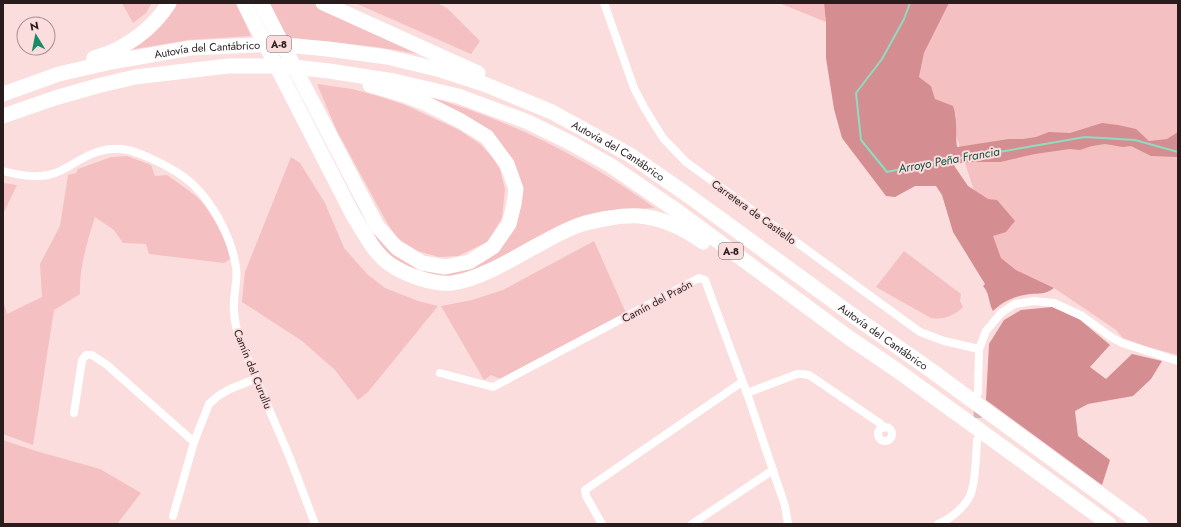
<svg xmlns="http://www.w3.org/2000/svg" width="1181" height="527" font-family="Jost,sans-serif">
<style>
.green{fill:#f4c0c2}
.forest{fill:#d48d91}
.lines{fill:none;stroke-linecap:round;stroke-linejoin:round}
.stream{stroke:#8fdcbf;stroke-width:2}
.street-tunnel{stroke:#d1b6b7;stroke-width:8;stroke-dasharray:8 4;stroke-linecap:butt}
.street{stroke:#fff;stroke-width:8}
.highway{stroke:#fff;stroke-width:15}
.labels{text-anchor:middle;stroke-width:4;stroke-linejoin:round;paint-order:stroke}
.shield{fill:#fbddde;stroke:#685657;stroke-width:1}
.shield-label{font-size:10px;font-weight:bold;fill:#291c1d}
.street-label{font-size:11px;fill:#291c1d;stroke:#fbddde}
.water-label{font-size:12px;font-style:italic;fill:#11503e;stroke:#fbddde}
</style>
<rect width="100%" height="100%" fill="#fbddde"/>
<g class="green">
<polygon points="122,3 152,3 146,13 133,23"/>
<polygon points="176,3 236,3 251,36 188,40 123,51"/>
<path d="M270 3H318L433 57C384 47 339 41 288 40Z"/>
<polygon points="355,3 437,3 447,8 480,41 471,54"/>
<polygon points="779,3 824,3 826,22"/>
<polygon points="949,3 1178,3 1178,355 1148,347 1123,338 1116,330 1054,288 1016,270 1001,258 976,197 955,132 956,114 935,99 931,86 919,77 924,53"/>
<polygon points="317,84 352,89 378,96 405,105 459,130 480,144 493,158 500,170 505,189 502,218 487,242 458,256 439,257 418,251 397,238 386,221 337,131"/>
<path d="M423 95C508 119 584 157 655 208L603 211 576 219 509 256 459 277 419 274 383 251 375 239 374 234 430 271 502 244 513 161Z"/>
<path d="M127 156 151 165 155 176 167 175C177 182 187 189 197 197 209 208 228 242 230 259L224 263 149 254 146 244 123 243 114 230 95 217C87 242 79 268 80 294L54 310 33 445 3 434V300L7 314 42 297 40 264 60 226 68 175 76 173 78 169 111 157Z"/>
<polygon points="291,157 300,163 325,203 344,248 367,274 385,288 418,301 438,306 368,392 358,400 335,370 302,341 242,302 245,272"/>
<polygon points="3,183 17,185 3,214"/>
<polygon points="594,241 626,313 501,379 491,375 484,380 441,306 472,300 503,290"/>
<path d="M904 251 961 294 960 301 963 307C954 316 943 320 931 318L876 287Z"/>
<polygon points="3,440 36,451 100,469 141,493 117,524 3,524"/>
</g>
<g class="forest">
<path d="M824 3H949L924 53 919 77 931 86 935 99 953 106C958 119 955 133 957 147L1009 139H1023L1036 137 1049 132 1070 133 1102 123 1118 125 1136 129 1149 141 1167 139 1178 132V157L1151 156 1131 146 1123 147 1105 144 1092 146 1080 150 1070 149 1035 154 1000 162H971L953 164 968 186 988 199 997 200 1015 221 1006 232 993 236 1001 258 1016 270 1054 288C1044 295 1041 293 1030 294 1015 296 1003 301 993 311 988 302 990 294 983 286L985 284 953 232 942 195 936 186H915L895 197 886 196 842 138 834 109 826 58V22Z"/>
<polygon points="1052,307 1079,319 1110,345 1090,367 1106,379 1132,354 1162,361 1151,379 1133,396 1088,404 1075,411 1078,436 1110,460 1102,485 986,400 989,344 1004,320 1021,310"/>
</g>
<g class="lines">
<polyline class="stream" points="910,3 904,19 882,59 856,93 861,140 887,172 932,162 976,156 1085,137 1135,140 1178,152"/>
<polyline class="street-tunnel" points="977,430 978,404"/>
<g class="street">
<polyline points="604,3 634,88 645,109 663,138 686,162 920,332 944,341 979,349"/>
<path d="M3 171C22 176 44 180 62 170 74 164 84 156 97 152 118 145 133 150 152 159 163 164 174 170 184 177 210 196 231 235 236 267 238 278 234 292 234 303 233 316 236 327 239 339L290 458 315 524"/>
<polyline points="440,373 493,387 699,278 705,280 749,399 785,506 788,524"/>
<polyline points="747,393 797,374 803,374 809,375 881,424 883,428"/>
<polyline points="978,393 979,349 986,331 1001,313 1015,304 1034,301 1054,303 1082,316 1111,337 1122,343 1178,361"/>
<polyline points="74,413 82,360 86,355 92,355 107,365 194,442"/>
<circle cx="885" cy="434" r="7"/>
<polyline points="173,516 194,442 209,404 218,396 230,389 255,379"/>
<polyline points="602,524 586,496 585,490 742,382"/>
<polyline points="692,524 773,470"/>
<path d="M938 524C951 519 969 504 972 490 976 474 976 456 977 440"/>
</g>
<g class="highway">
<path d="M244 3 353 215C363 231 375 255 391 265 406 275 434 285 452 283 476 280 506 263 527 251 544 242 560 232 579 225 594 220 622 215 639 216 662 218 685 229 703 242"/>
<polyline points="261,3 377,226 397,248 422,263 445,267 469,262 493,247 509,224 514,204 516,189 507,164 487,137 459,120 425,103 404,95 370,85"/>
<polyline points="323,3 478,73"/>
<path d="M94 58C124 50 153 29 169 3"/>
<path id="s1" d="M3 94 59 74 111 62 191 48 275 44 328 49 387 57 441 70 484 84 552 112 630 155 689 196 862 322 925 366 1141 524"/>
<polyline points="3,116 55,98 97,86 135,77 228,66 285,66 329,71 394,81 458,96 528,122 569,142 610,165 680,213 848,337 898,371 1109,524"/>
</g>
</g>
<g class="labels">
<g class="shield">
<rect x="267" y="36" width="24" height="16" rx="3"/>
<rect x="719" y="243" width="24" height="16" rx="3"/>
</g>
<g class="shield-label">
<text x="279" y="48">A-8</text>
<text x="731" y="255">A-8</text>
</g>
<g class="street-label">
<text dy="4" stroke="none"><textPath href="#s1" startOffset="210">Autovía del Cantábrico</textPath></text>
<text dy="4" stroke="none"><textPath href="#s1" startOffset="642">Autovía del Cantábrico</textPath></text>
<text transform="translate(754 212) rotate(36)" y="4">Carretera de Castiello</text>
<text transform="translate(657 301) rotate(-28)" y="4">Camín del Praón</text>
<text dy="4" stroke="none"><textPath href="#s1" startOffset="966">Autovía del Cantábrico</textPath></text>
<text transform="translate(253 369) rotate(68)" y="4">Camín del Curullu</text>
</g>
<g class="water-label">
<text transform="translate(949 160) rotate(-10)" y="4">Arroyo Peña Francia</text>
</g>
</g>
<rect width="1181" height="527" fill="none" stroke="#291c1d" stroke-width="8"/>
<g transform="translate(36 36) rotate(350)"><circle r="19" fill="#fbddde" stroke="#a79091"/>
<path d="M0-3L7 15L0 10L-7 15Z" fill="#188b6b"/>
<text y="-6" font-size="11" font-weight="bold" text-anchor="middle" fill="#291c1d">N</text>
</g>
</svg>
